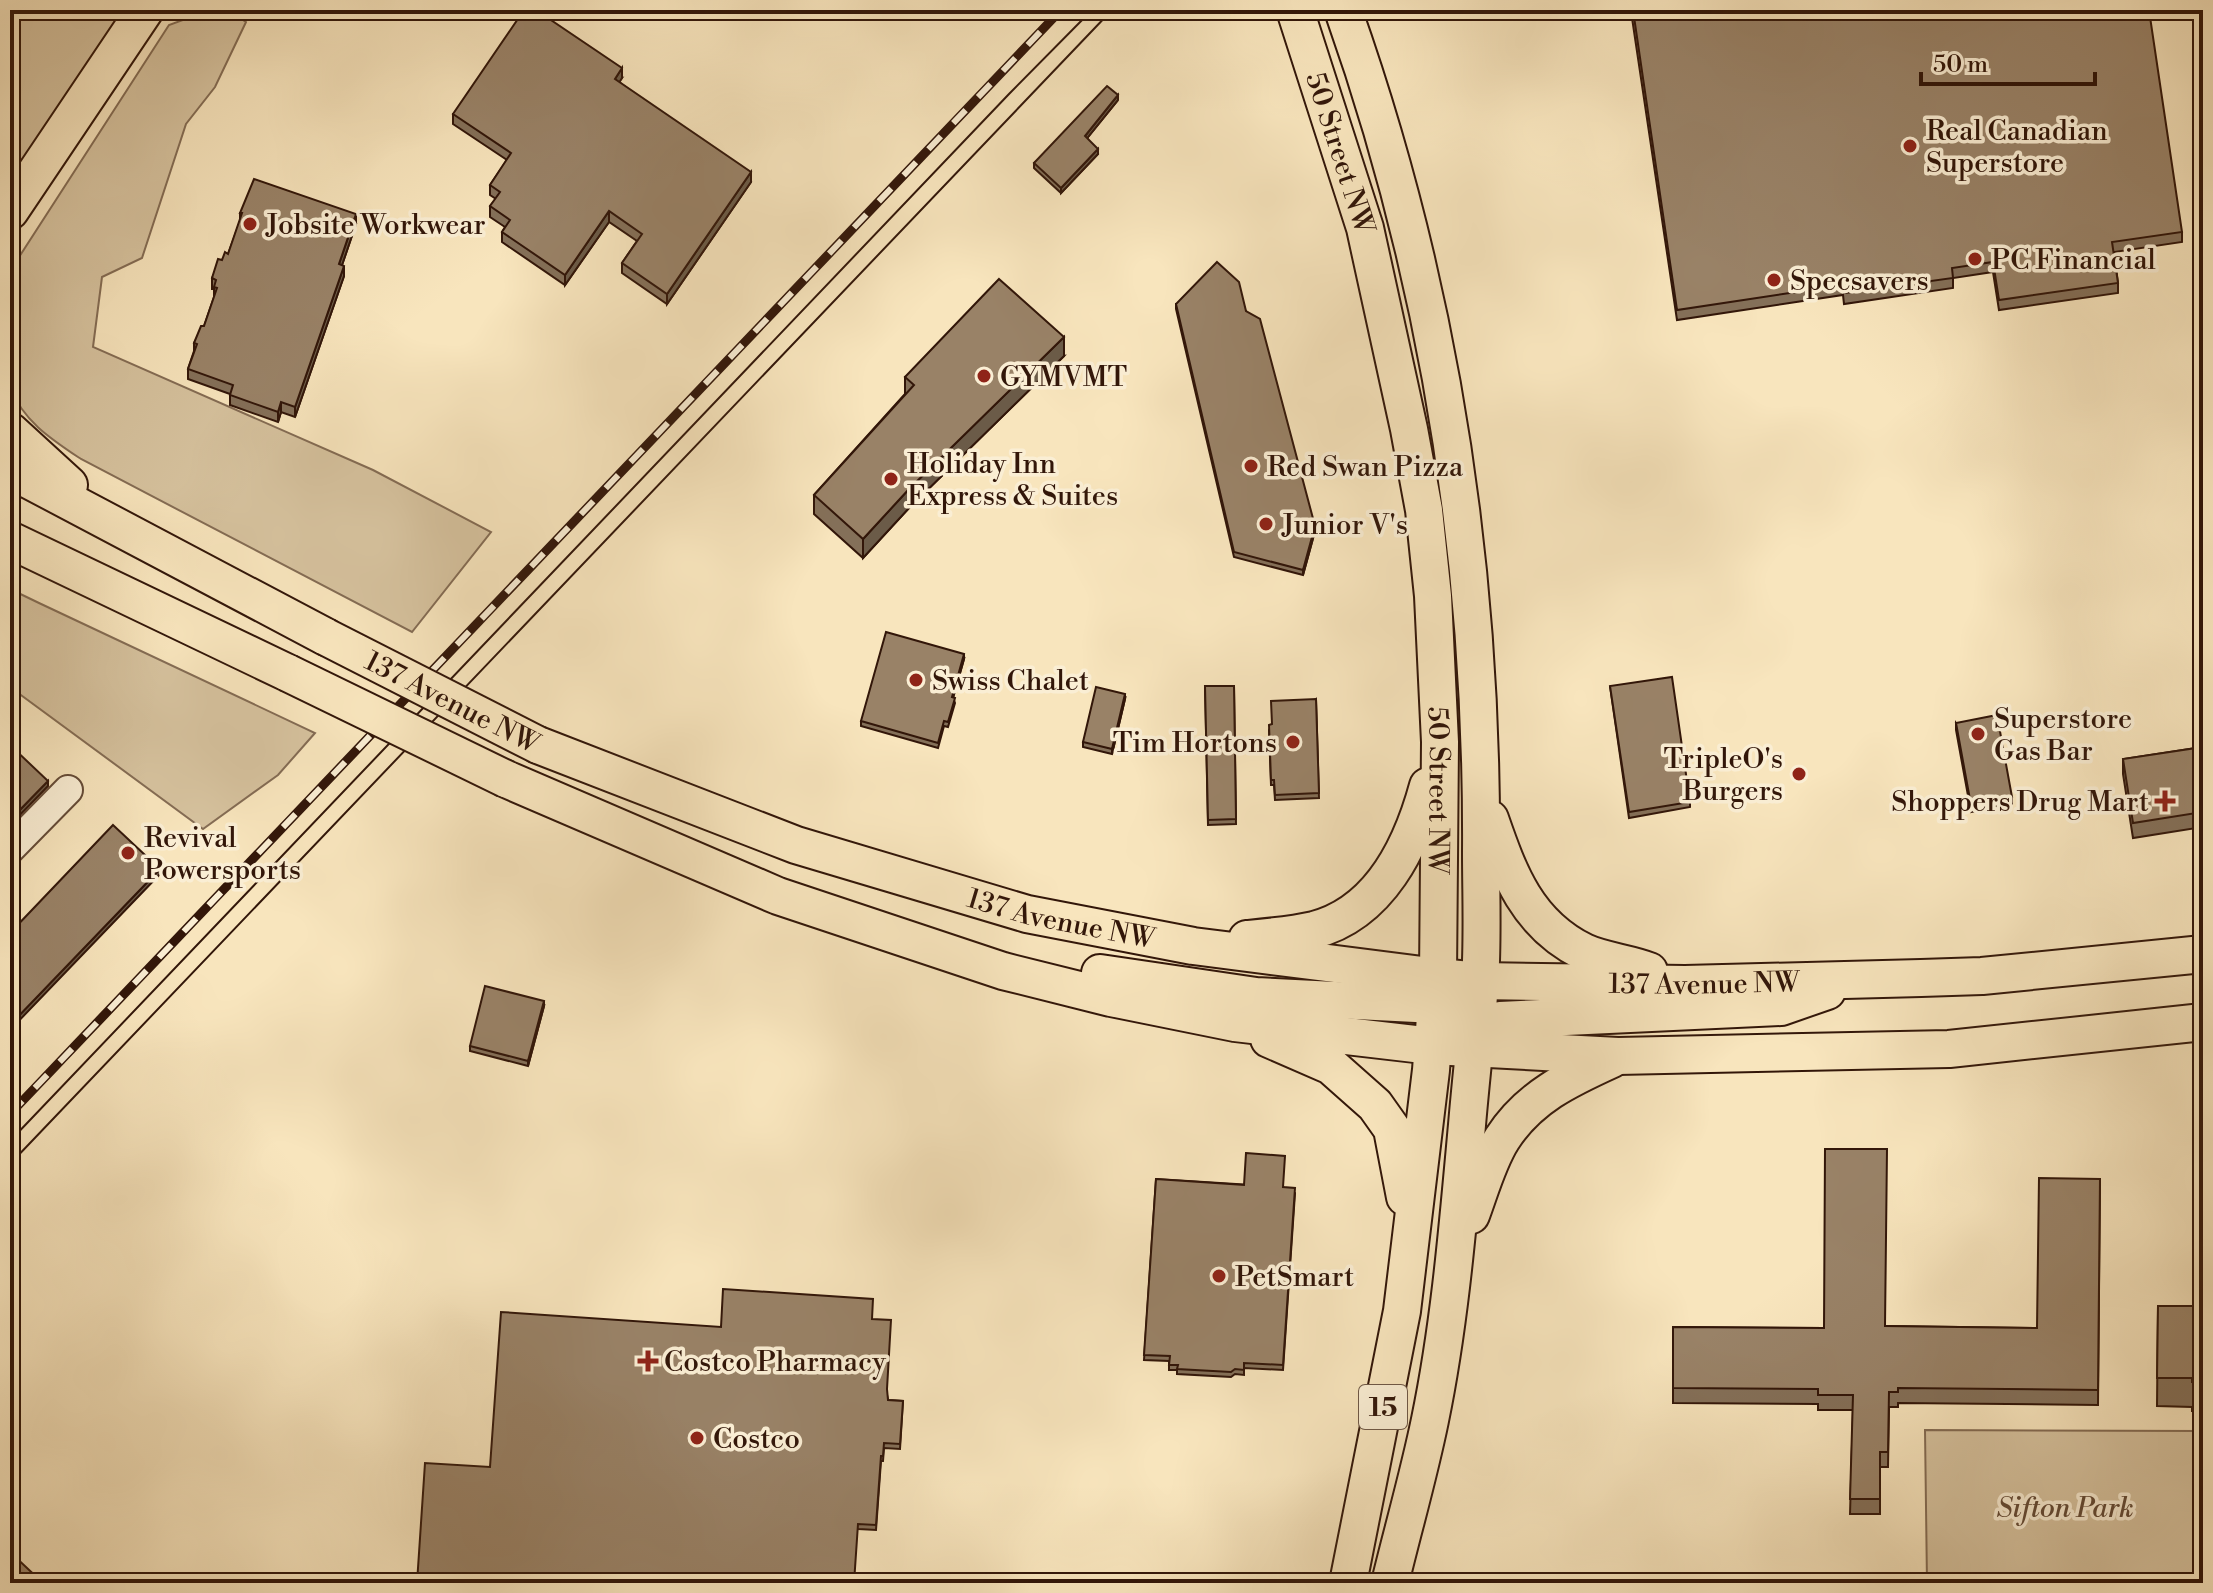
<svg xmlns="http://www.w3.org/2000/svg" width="2213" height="1593" font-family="'Libre Bodoni',serif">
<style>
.green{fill:#d6c29e;stroke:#846c54;stroke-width:2}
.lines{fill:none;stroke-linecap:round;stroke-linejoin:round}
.minor-casing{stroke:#644a36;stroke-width:32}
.major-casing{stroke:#321609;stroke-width:40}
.minor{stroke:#faeed4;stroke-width:28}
.major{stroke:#f8e5bd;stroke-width:36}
.tram{stroke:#321609;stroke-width:2}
.rail-casing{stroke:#321609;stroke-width:9}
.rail{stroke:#faeed4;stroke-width:6;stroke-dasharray:18;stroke-linecap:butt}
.major-bridge-casing{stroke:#321609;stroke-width:40;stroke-linecap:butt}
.major-bridge{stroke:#f8e5bd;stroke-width:36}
.wall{fill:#847059;stroke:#321609;stroke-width:2}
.shaded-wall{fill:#6b5b48;stroke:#321609;stroke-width:2}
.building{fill:#998267;stroke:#321609;stroke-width:2}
.poi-dot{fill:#8f2418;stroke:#faeed4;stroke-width:3}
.labels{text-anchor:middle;stroke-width:7;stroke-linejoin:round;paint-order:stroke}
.shield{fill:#faeed4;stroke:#6e5746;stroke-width:2}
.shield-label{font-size:26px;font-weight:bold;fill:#321609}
.poi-label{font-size:28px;fill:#321609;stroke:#faeed4;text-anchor:start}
.street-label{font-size:28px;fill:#321609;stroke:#faeed4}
.park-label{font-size:28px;font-style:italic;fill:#634a36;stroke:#faeed4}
</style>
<rect width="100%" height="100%" fill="#f8e5bd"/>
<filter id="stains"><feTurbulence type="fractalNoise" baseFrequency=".0025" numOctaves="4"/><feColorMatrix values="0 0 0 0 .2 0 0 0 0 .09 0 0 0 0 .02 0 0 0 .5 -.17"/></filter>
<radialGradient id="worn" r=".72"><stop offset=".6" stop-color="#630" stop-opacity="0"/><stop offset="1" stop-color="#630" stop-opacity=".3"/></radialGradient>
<g class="green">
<polygon points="10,10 127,10 10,180"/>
<path d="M210 10H227L246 22 215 87 186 124 142 258 102 277 93 347 373 470 491 532 412 632 81 459C51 439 23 421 10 387V271L169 25Z"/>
<polygon points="10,589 39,603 315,733 278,775 203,829 10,687"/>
<polygon points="1925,1430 2203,1431 2203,1583 1927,1583"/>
</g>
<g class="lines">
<defs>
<polyline id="minor" points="10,849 68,790"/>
<g id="major">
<path id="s1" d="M1295 10 1365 228 1409 429 1424 510 1433 596 1440 742 1438 977 1431 1070 1402 1311 1348 1583"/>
<path d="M1343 10C1439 281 1483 565 1481 853 1481 895 1483 939 1480 981 1477 1029 1471 1077 1467 1125 1458 1223 1450 1323 1430 1420 1419 1474 1403 1529 1390 1583"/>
<polyline points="10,211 145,10"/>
<polyline points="10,431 69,485"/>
<polyline points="10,470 326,637"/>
<polyline points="10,540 288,673"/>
<path id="s2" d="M538 745 796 845 1027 914 1193 946 1438 977 1480 981 1685 984 1921 978 1982 976 2203 954"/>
<polyline points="506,779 778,896 1003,971 1111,998 1235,1023 1432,1046 1618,1056 1949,1049 2203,1022"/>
<path d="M1490 819C1509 874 1527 924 1584 952 1603 961 1629 963 1649 971"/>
<path d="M1247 939C1269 937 1292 935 1314 930 1380 913 1412 845 1428 786"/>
<polyline points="1100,973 1256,996 1436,1005 1458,997"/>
<polyline points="1456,1033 1475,1023 1500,1020 1781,1007 1827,991"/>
<polyline points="1269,1039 1331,1066 1375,1105 1392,1129 1405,1197"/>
<path d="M1471 1215C1480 1191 1488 1161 1502 1139 1529 1097 1568 1079 1612 1059"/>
</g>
</defs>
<use href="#minor" class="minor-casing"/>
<use href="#major" class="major-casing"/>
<use href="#minor" class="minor"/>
<use href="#major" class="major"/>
<g class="tram">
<polyline points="10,1141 1009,94 1092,10"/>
<polyline points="10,1164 1112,10"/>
</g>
<defs>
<polyline id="rail" points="10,1114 1061,10"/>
</defs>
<use href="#rail" class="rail-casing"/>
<use href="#rail" class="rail"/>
<defs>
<g id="major-bridge">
<path id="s3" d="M326 637 538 745"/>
<polyline points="288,673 506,779"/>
</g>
</defs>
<use href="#major-bridge" class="major-bridge-casing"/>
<use href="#major-bridge" class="major-bridge"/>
</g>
<g class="wall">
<polygon points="1632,10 2182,232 2182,242 2114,252 2118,283 2118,293 1999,310 1993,272 1953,278 1953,288 1844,304 1843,295 1677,320 1632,18"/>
<polygon points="622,78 619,82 751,182 667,304 622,273 622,263 637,241 609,222 565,285 502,242 502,232 505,227 490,217 490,206 496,199 490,195 490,185 507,160 453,124 453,114"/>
<polygon points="1118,100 1087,138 1098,154 1061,193 1034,168 1034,163"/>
<polygon points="240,213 356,224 342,265 344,276 295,417 281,412 278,422 230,405 230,394 188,379 188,369 194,351 194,343 204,326 214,297 214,289 212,289 212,278 222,260 228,254 240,221"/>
<polygon points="1176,304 1246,311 1315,531 1303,575 1234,557 1176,309"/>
<polygon points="1064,356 909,508 863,558 814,514 814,495 905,394 905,377"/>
<polygon points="964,659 953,697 955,703 948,727 944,726 938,748 861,726 861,721"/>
<polygon points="1205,686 1234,686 1236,824 1208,825"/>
<polygon points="1610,686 1690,802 1690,807 1629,818"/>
<polygon points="1125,699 1112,754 1083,747 1083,742"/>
<polygon points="1316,699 1319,798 1275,800 1274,785 1271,785 1269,730 1272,724"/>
<polygon points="1956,723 2012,797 2012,804 1971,812 1956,730"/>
<polygon points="2203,747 2203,827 2133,838 2123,774 2123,759"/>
<polygon points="544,1006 528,1066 470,1051 470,1046"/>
<polygon points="1156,1179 1283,1187 1295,1193 1283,1370 1244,1368 1244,1375 1235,1374 1231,1377 1177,1374 1177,1370 1169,1370 1169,1361 1144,1360"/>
<polygon points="2100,1179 2098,1405 1898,1403 1898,1407 1889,1407 1888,1467 1880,1467 1880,1514 1850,1514 1853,1410 1818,1410 1818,1404 1673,1403 1673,1327 1824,1328 1886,1326 2037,1328"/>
<polygon points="2158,1306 2203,1306 2203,1411 2192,1411 2192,1407 2157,1406"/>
<polygon points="872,1319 888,1400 903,1401 900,1449 884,1448 883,1461 881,1461 876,1530 858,1529 490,1467 721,1327"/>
</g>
<g class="shaded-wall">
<polygon points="622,68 622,78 615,89 615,79"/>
<polygon points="1118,95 1118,100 1085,141 1085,136"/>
<polygon points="1098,149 1098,154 1061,193 1061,188"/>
<polygon points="751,172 751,182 667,304 667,294"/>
<polygon points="609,211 609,222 565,285 565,275"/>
<polygon points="356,214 356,224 339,274 339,264"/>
<polygon points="344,266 344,276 295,417 295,407"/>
<polygon points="1064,337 1064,356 909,508 863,558 863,539 909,489"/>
<polygon points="281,402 281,412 278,422 278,412"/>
<polygon points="1315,526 1315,531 1303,575 1303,570"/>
<polygon points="964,654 964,659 952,702 952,697"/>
<polygon points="1125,694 1125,699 1112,754 1112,749"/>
<polygon points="48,781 48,786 10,825 10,820"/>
<polygon points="160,869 160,874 10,1030 10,1025"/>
<polygon points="544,1001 544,1006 528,1066 528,1061"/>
</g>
<g class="building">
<polygon points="524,10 536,10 622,68 615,79 751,172 667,294 622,263 642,234 609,211 565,275 502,232 510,220 490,206 500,192 490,185 511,153 453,114"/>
<polygon points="1633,10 2149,10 2182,232 2112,242 2118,283 1999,300 1993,262 1952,268 1953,278 1844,293 1843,285 1677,310"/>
<polygon points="1107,86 1118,95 1085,136 1098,149 1061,188 1034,163"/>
<polygon points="254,179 356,214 339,264 344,266 295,407 281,402 278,412 230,395 233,385 188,369 197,344 194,343 201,326 204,326 217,288 214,287 216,280 212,278 218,259 222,260 225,252 228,254 242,213 240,213"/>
<polygon points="1217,262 1239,282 1246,311 1260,319 1315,526 1303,570 1234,552 1176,304"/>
<polygon points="999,279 1064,337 909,489 863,539 814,495 914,385 905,377"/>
<polygon points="886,632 964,654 952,697 955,698 948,722 944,721 938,743 861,721"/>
<polygon points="1672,677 1690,802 1629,812 1610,686"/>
<polygon points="1205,686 1234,686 1236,819 1208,820"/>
<polygon points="1096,687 1125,694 1112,749 1083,742"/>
<polygon points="1316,699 1319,793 1275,795 1274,780 1271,780 1269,725 1272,724 1271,701"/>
<polygon points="1997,715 2012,797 1971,805 1956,723"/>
<polygon points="10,745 48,781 10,820"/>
<polygon points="2203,747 2203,812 2133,823 2123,759"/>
<polygon points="113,825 160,869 10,1025 10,933"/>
<polygon points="485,986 544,1001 528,1061 470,1046"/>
<polygon points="1825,1149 1887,1149 1885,1326 2037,1328 2039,1178 2100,1179 2098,1390 1898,1388 1898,1392 1889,1392 1888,1452 1880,1452 1880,1499 1850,1499 1853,1395 1818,1395 1818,1389 1673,1388 1673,1327 1824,1328"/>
<polygon points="1246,1153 1285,1156 1283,1187 1295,1188 1283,1365 1244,1363 1244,1370 1235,1369 1231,1372 1177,1369 1178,1365 1169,1365 1170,1356 1144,1355 1156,1179 1244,1185"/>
<polygon points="723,1289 873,1299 872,1319 891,1320 887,1389 888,1400 903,1401 900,1444 884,1443 883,1456 881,1456 876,1525 858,1524 854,1583 417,1583 425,1463 490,1467 501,1312 721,1327"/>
<polygon points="2158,1306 2203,1306 2203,1382 2192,1382 2192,1378 2157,1378"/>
<polygon points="10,1552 43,1583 10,1583"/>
</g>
<g class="poi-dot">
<circle cx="1910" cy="146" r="8"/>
<circle cx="250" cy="224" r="8"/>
<circle cx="1975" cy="259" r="8"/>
<circle cx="1774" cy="280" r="8"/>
<circle cx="984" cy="376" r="8"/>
<circle cx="1251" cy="466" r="8"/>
<circle cx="891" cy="479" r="8"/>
<circle cx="1266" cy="524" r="8"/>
<circle cx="916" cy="680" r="8"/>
<circle cx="1978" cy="734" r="8"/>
<circle cx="1293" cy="742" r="8"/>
<circle cx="1799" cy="774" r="8"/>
<path d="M2161 789h8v8h8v8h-8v8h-8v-8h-8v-8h8z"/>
<circle cx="128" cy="853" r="8"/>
<circle cx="1219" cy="1276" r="8"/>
<path d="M644 1349h8v8h8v8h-8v8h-8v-8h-8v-8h8z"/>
<circle cx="697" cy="1438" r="8"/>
</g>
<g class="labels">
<rect class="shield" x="1359" y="1385" width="48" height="44" rx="6"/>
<g class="shield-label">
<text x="1383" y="1416">15</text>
</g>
<g class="poi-label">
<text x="1926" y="140">Real Canadian<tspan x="1926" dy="32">Superstore</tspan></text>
<text x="266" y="234">Jobsite Workwear</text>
<text x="1991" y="269">PC Financial</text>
<text x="1790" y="290">Specsavers</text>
<text x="1000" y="386">GYMVMT</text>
<text x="907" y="473">Holiday Inn<tspan x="907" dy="32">Express &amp; Suites</tspan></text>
<text x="1267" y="476">Red Swan Pizza</text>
<text x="1282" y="534">Junior V's</text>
<text x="932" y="690">Swiss Chalet</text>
<text x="1994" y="728">Superstore<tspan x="1994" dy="32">Gas Bar</tspan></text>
<text x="1277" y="752" text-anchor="end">Tim Hortons</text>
<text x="1783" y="768" text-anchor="end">TripleO's<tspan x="1783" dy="32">Burgers</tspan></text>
<text x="2149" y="811" text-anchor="end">Shoppers Drug Mart</text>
<text x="144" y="847">Revival<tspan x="144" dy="32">Powersports</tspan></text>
<text x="1235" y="1286">PetSmart</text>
<text x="664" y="1371">Costco Pharmacy</text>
<text x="713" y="1448">Costco</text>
</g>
<g class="street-label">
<text dy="10" stroke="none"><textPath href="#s1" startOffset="150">50 Street NW</textPath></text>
<text dy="10" stroke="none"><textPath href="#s3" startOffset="142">137 Avenue NW</textPath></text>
<text dy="10" stroke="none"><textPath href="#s1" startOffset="798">50 Street NW</textPath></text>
<text dy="10" stroke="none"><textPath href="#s2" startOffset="552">137 Avenue NW</textPath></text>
<text dy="10" stroke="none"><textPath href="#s2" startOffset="1200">137 Avenue NW</textPath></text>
</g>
<g class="park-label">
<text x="2065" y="1517">Sifton Park</text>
</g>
</g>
<rect width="2213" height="1593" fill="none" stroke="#f8e5bd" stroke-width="40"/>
<rect x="12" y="12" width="2189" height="1569" fill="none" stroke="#321609" stroke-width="4"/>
<rect x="20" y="20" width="2173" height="1553" fill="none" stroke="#321609" stroke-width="2"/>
<path d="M1921 72v12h174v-12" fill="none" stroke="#321609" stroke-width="4"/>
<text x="1933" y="72" font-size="24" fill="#321609" stroke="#faeed4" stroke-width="6" paint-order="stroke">50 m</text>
<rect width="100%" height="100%" filter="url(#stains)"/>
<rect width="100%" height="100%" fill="url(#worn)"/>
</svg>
